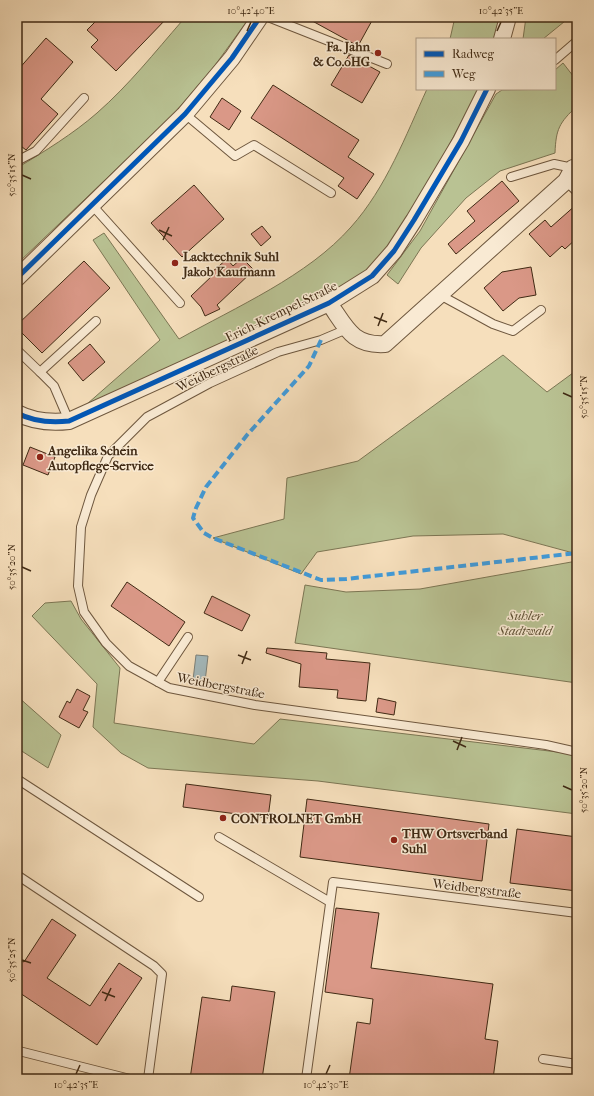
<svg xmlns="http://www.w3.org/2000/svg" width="594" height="1096" font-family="'IM FELL French Canon',serif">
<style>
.green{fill:#b9c293;stroke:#7c7654}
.water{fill:#a3b9bd;stroke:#7b8079}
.building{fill:#da9887;stroke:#402a14}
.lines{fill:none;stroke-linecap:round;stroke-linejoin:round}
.service-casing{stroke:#6e573e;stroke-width:10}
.minor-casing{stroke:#6e573e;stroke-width:18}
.service{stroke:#f9ead3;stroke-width:8}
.minor{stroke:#f9ead3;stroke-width:16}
.quiet{stroke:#3f9cde;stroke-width:4;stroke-dasharray:8 4;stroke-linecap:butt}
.cycleway-casing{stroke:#f9ead3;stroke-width:8}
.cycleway{stroke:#0057b8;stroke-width:5}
.ticks{fill:none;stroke:#402a14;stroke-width:1.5}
.poi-dot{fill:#8f2418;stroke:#f9ead3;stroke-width:1.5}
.labels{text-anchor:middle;stroke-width:3;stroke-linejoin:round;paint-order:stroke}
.poi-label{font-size:13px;font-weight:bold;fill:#402a14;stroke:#f9ead3;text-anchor:start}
.street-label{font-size:13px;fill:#402a14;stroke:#f9ead3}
.park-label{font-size:13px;font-style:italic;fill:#5e5034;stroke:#f9ead3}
.neatline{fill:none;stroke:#402a14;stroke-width:1.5}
.ticks-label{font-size:10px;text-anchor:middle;fill:#402a14}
</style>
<rect width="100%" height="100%" fill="#f6dfbc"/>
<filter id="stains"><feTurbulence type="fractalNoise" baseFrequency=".005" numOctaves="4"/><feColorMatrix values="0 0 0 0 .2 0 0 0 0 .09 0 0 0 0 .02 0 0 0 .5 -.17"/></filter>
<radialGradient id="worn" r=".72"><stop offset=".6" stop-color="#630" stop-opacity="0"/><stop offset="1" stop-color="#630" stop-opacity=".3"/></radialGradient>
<g class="green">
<path d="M189 17H250L213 68 171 117 17 264V168C45 151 73 134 97 113 129 85 155 52 182 21Z"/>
<polygon points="455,17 502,17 498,39 450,39"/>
<polygon points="526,17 570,17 543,39 523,39"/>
<path d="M563 63 577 81V106C559 123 556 129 555 153L500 171 466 198 421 248 398 284 387 275 420 231 496 94 502 90 555 89V70Z"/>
<path d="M427 89H479L402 233 367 273 318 301 87 404 160 340 93 240 104 233 179 339C236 307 308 276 351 227 386 188 406 135 427 89Z"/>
<polygon points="503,355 547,392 577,370 577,554 503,534 413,536 317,552 301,574 213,538 284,519 287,478 358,461"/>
<polygon points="577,561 577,683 295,643 305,585 346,592 420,589"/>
<polygon points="71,601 81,619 120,668 114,723 254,744 280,719 566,753 577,757 577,814 318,781 148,768 121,753 93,727 97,684 32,616 45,603"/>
<polygon points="17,696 61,735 48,768 17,748"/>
</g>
<polygon class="water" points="196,655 208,656 205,682 193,680"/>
<g class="building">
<polygon points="100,17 168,17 116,71 91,47 98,40 87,30"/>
<polygon points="305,17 374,17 358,46"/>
<polygon points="46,38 73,62 41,99 58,114 26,150 17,143 17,71"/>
<polygon points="349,55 380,72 362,103 331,85"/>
<polygon points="273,85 359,140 348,157 374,174 357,199 338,186 344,178 251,118"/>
<polygon points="222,98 241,111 229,130 210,117"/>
<polygon points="502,181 519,201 456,254 448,244 475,221 467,211"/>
<polygon points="194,185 224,219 182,257 151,223"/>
<polygon points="577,204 577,238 565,249 562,246 550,257 529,234 545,220 551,227"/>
<polygon points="262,226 271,237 261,246 251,234"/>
<polygon points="242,258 254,270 217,305 220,309 205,316 201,307 191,296 214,274 212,272 227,259 233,266"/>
<polygon points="84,261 110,288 42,353 17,328 17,325"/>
<polygon points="531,267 536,295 519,298 503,311 484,288 502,272"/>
<polygon points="90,344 105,362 83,381 68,363"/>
<polygon points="30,447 55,457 48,475 23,465"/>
<polygon points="127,582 185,622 169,646 111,606"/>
<polygon points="212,596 250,615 242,631 204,613"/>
<polygon points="267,648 327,653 326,659 370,663 366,701 337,698 338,690 299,687 301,664 266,653"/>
<polygon points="77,689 90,696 83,710 88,712 79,728 59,717 67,701 70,703"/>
<polygon points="378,698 396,702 394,715 376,712"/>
<polygon points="186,784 271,795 268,818 183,807"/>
<polygon points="307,799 489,824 482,881 300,857"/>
<polygon points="517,829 577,837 577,891 510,883"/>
<polygon points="336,908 379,913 371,968 493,984 485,1039 498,1041 493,1079 349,1079 357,1022 370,1024 373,999 325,992"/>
<polygon points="52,919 76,935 47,978 90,1006 119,963 142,978 97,1045 17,991 17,958 24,962"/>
<polygon points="232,986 275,992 262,1079 190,1079 202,997 230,1001"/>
</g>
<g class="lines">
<defs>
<g id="service">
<polyline points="268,17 387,64"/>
<polyline points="555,60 577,41"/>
<polyline points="185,114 235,156 254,145 331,193"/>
<polyline points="17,161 36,151 84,98"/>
<polyline points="511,177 554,164 573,168 577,161"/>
<polyline points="566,181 577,192"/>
<polyline points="92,205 180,303"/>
<polyline points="440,295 493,324 513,331 541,310"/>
<polyline points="347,329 321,340 278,352 210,383 147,417 108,456 91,495 81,527 78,586 84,612 106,643 129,666 169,688 255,705 546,745 577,752"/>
<polyline points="17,350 40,372 96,321"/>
<polyline points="40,372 54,386 69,421"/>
<polyline points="158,682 188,637"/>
<polyline points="17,779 199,897"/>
<polyline points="219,837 330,902"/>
<polyline points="17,875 154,966 162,974 148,1079"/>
<polyline points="19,1051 130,1079"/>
<polyline points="543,1059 577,1064"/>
<polyline points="306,1079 333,882 577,913"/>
</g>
<g id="minor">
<polyline points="502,39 508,17"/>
<polyline points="17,278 185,114 232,58 260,17"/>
<path d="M329 303C346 327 352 346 385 344L566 181 573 168"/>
<path d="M17 413C34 422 51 423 69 421L329 303 372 276 394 251 414 220 461 141 487 89"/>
</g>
</defs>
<use href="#service" class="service-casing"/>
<use href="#minor" class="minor-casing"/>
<use href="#service" class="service"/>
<use href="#minor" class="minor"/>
<polyline class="quiet" points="321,340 309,366 247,435 206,487 196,508 193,518 204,533 213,538 321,580 346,579 577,553"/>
<defs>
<g id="cycleway">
<polyline points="17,278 185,114 232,58 260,17"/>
<path d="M17 413C34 422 51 423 69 421L329 303 372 276 394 251 414 220 461 141 487 89"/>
</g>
</defs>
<use href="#cycleway" class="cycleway-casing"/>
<use href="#cycleway" class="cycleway"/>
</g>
<path class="ticks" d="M247 31 251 22M497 31 501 22M22 175 31 179M159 230 172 236M163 240 169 227M374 317 387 322M378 326 383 313M563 393 572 397M22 567 31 571M238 655 251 660M242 664 247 651M453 741 466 747M457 750 462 737M563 786 572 790M22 960 31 963M102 992 115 997M105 1001 111 988M76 1074 80 1065M326 1074 330 1065"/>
<g class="poi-dot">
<circle cx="378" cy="53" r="4"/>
<circle cx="175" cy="263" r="4"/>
<circle cx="40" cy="457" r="4"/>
<circle cx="223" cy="818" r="4"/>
<circle cx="394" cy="840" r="4"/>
</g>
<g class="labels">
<g class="poi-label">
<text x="370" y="51" text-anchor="end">Fa. Jahn<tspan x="370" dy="15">&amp; Co.oHG</tspan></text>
<text x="183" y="261">Lacktechnik Suhl<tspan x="183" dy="15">Jakob Kaufmann</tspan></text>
<text x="48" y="455">Angelika Schein<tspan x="48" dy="15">Autopflege-Service</tspan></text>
<text x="231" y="823">CONTROLNET GmbH</text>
<text x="402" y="838">THW Ortsverband<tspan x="402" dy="15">Suhl</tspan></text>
</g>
<g class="street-label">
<text transform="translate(281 311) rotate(-26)" y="5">Erich-Krempel-Straße</text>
<text transform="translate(217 368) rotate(-26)" y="5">Weidbergstraße</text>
<text transform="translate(221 685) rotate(11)" y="5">Weidbergstraße</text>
<text transform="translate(477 888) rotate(7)" y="5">Weidbergstraße</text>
</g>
<g class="park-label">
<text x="525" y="620">Suhler<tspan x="525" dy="15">Stadtwald</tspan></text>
</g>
</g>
<rect width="594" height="1096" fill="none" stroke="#f6dfbc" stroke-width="44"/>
<rect x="416" y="38" width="140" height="52" fill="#f9ead3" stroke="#af9d87"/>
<rect x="424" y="51" width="20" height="6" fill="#0057b8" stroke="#af9d87"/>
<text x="452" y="58" font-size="12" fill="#402a14">Radweg</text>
<rect x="424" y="71" width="20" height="6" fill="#3f9cde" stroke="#af9d87"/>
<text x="452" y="78" font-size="12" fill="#402a14">Weg</text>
<rect x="22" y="22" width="550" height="1052" class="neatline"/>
<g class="ticks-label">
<text x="251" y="14">10°42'40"E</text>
<text x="501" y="14">10°42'35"E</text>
<text transform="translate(11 175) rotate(-90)" y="4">50°35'15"N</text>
<text transform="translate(583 397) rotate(-90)" y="4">50°35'15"N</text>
<text transform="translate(11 567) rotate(-90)" y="4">50°35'20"N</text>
<text transform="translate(583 790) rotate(-90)" y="4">50°35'20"N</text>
<text transform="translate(11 960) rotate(-90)" y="4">50°35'25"N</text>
<text x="76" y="1088">10°42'35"E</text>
<text x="326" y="1088">10°42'30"E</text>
</g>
<rect width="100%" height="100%" filter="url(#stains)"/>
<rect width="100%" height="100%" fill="url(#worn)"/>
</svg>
